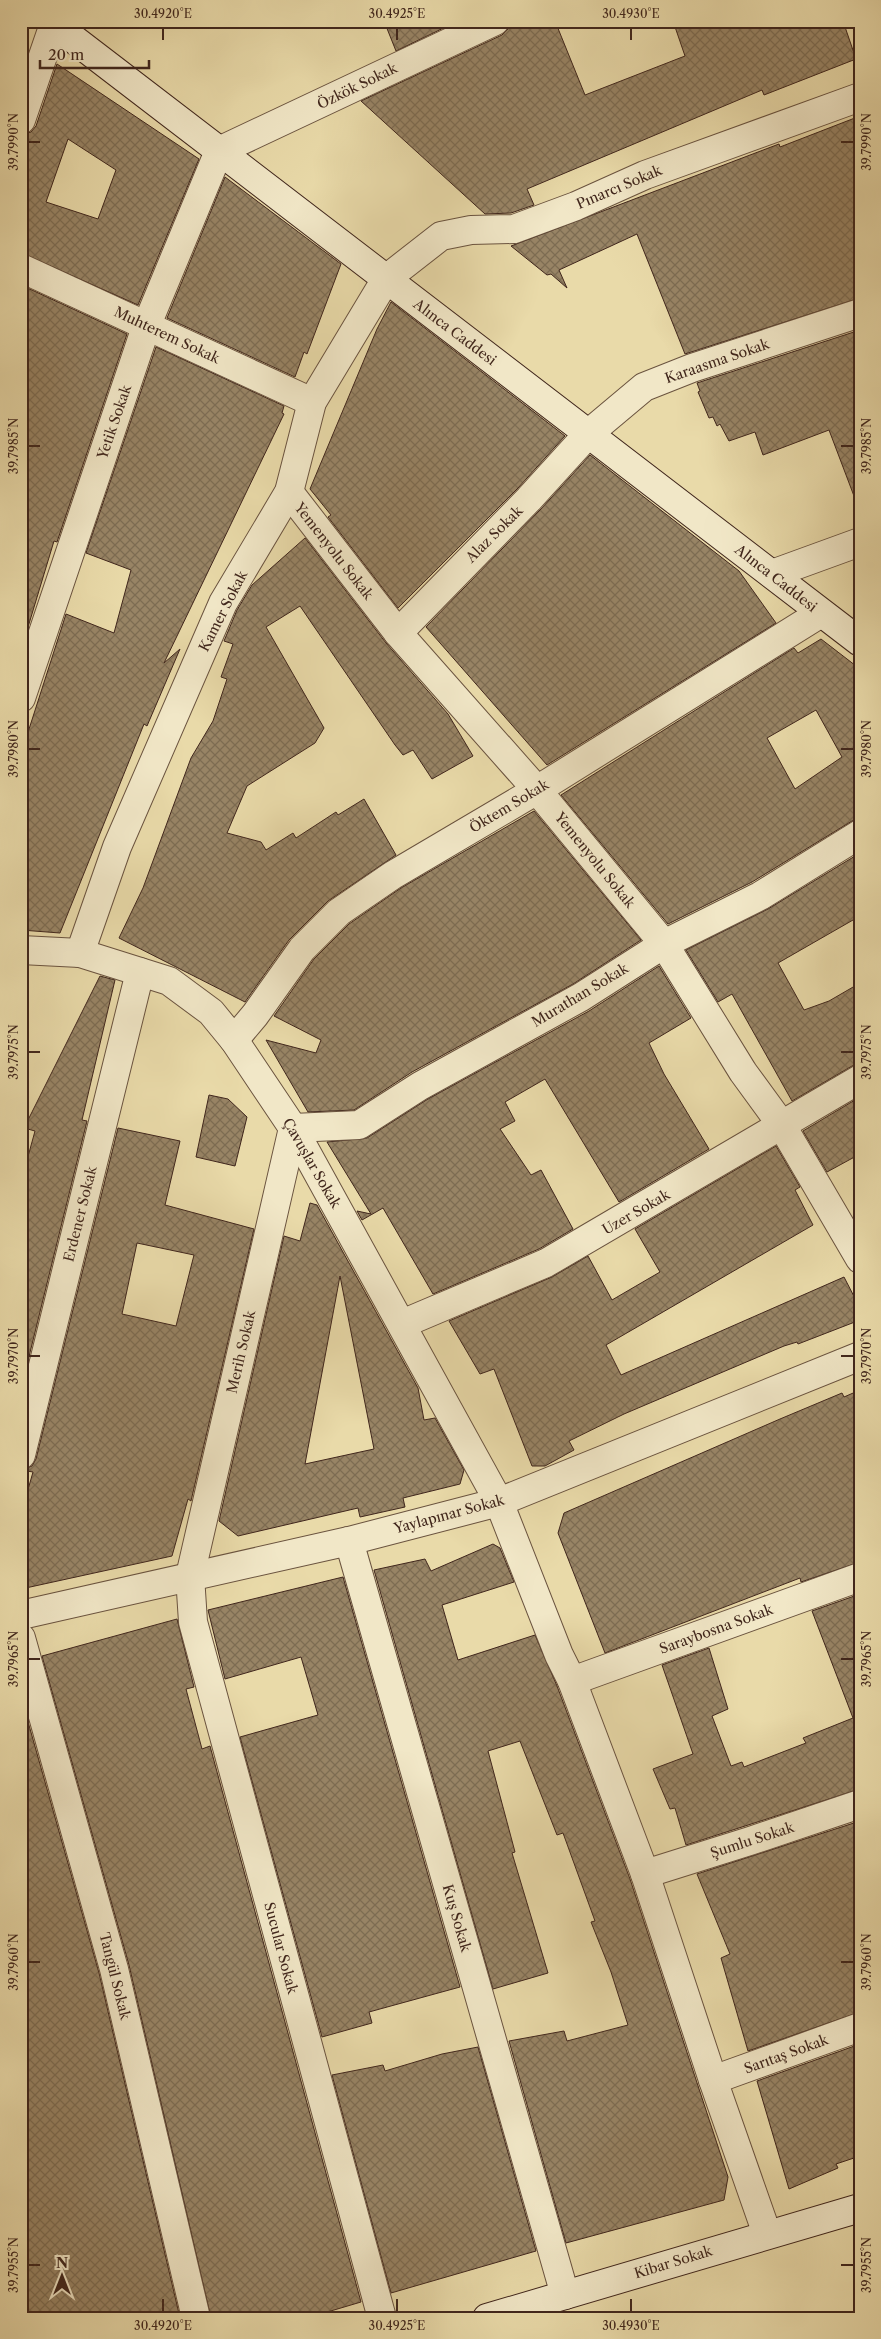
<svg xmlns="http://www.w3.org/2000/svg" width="881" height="2339" font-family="'Libre Caslon Text',serif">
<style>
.building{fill:url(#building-cross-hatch);stroke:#40261c;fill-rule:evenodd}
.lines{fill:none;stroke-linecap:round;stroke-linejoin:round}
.minor-casing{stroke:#6a533f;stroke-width:30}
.tertiary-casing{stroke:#6a533f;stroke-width:30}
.secondary-casing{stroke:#40261c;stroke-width:30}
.minor{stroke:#f1e7c7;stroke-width:28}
.tertiary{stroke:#f1e7c7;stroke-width:28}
.secondary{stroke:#f1e7c7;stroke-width:28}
.ticks{fill:none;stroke:#40261c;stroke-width:2}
.labels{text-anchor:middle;stroke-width:4;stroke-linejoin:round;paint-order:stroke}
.street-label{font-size:14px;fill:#40261c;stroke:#f1e7c7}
.neatline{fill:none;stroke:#40261c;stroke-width:2}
.ticks-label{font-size:12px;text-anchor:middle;fill:#40261c}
</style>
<defs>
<pattern id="building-cross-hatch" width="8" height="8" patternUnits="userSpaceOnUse" patternTransform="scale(1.25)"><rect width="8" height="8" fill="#988465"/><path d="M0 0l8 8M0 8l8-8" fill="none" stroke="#7d6c52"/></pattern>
</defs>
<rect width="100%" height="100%" fill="#e9daa9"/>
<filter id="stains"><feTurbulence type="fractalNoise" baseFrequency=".004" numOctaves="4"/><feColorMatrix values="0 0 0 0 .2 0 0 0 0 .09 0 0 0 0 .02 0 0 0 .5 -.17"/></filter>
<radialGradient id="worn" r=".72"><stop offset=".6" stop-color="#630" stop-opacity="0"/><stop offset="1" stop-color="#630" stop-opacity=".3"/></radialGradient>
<g class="building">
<polygon points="384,21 458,21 396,51"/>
<polygon points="510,21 555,21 585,95 685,56 673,21 843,21 856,59 764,95 762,90 527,189 534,205 511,213 485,214 361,101 502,35 508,29"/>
<path d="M57 64 199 159 138 305 21 253V135L31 132 36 126ZM68 139 116 170 98 219 46 202Z"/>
<polygon points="860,116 860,298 685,354 637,234 559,270 567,288 551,274 547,275 511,246 779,144 780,147"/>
<polygon points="225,177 341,264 307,354 304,352 295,377 167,318"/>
<polygon points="21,285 127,334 57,542 54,541 25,637 21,636"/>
<polygon points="391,302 565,436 518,488 398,608 328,517 331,515 310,489 377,329"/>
<polygon points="860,330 860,503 857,504 829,430 763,455 755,432 729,441 720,424 717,426 713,417 709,418 698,392 700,391 697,383"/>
<polygon points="156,347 284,406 282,413 284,414 164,663 180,649 147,726 144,724 60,933 21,930 21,754 66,614 114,633 131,570 86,553"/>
<polygon points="590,455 739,571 776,623 547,765 426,627 540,510"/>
<polygon points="305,538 386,643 448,714 473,756 432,779 413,750 403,755 395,745 300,606 266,627 324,728 315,743 247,786 227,833 261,842 266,850 293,833 296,838 336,812 338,815 364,799 396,855 328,901 289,940 245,1002 119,938 143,888 191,758 213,721 227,679 221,677 233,644 224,641 237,610 252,585"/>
<path d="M821 639 860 669V818L852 821 752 882 668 924 561 795 794 648 798 653ZM816 710 842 757 795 789 767 738Z"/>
<polygon points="534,811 641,940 573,984 412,1072 354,1110 308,1112 266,1040 316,1053 321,1040 274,1016 314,959 349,924 401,888"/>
<polygon points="860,853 860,916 778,963 804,1010 829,1001 860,983 860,1063 852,1066 792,1101 732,994 718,1002 686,950 768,909"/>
<polygon points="659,966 691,1018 649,1043 664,1074 709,1149 619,1202 545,1079 505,1102 515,1121 500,1129 531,1175 541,1170 573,1229 539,1249 433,1294 383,1208 362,1220 357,1211 371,1214 327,1142 367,1138 428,1099 589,1011"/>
<polygon points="100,976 115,980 82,1120 87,1121 21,1389 21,1182 35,1131 24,1128"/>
<polygon points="209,1095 228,1099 247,1117 235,1166 196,1157"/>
<polygon points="860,1097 860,1154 827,1172 803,1131"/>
<path d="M118 1128 180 1141 165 1205 254 1229 191 1501 188 1499 172 1556 21 1589V1514L33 1472 21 1470 32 1466 36 1459ZM137 1243 194 1255 176 1326 122 1314Z"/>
<polygon points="776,1146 800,1187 795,1190 813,1225 606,1345 621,1375 844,1277 860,1308 860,1320 798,1344 797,1342 784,1346 624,1414 569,1441 574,1450 545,1466 532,1466 494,1369 480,1374 449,1321 552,1277 588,1256 612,1300 660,1272 635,1229"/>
<path d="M310 1203 317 1205 418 1388 424 1420 435 1418 464 1470 460 1484 403 1498 405 1507 360 1517 358 1508 238 1536 219 1521 284 1236 300 1241ZM340 1276 374 1449 305 1464Z"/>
<polygon points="860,1390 860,1562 801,1582 800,1578 605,1653 558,1533 564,1513 780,1419 842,1393 844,1397"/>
<polygon points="493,1544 500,1548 514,1582 442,1605 458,1660 535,1635 557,1686 630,1879 728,2177 724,2200 566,2243 509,2041 564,2031 567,2041 628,2025 611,1972 591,1922 595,1921 563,1833 557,1835 520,1741 488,1751 515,1852 512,1853 548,1973 493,1989 374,1570 425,1559 431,1571"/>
<polygon points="343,1577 460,1987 369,2012 372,2023 322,2037 240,1737 318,1715 301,1657 225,1679 208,1610"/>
<polygon points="860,1594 860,1789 686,1845 675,1808 670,1809 653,1769 693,1754 662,1665 709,1648 728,1709 712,1716 731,1766 742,1762 744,1767 806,1743 803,1738 853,1718 812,1611"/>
<polygon points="177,1619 194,1687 186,1689 202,1749 210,1746 361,2302 307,2318 211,2318 129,1965 42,1656"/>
<polygon points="21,1697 99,1973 180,2318 21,2318"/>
<polygon points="860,1821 860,2012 748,2051 721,1958 730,1954 697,1874"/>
<polygon points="860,2044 860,2156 836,2164 838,2168 789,2189 757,2081"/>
<polygon points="478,2047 536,2251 391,2293 332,2075 383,2065 385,2071 442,2054"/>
</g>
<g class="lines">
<defs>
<g id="minor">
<polyline points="21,120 55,21"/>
<polyline points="21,268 312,402"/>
<polyline points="289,492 398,633 537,790 664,944 743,1072 781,1124 860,1259"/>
<polyline points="772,574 860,542"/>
<polyline points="398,633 529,499 588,434 644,387 692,368 860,313"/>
<polyline points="21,698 146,327 219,151 495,21"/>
<polyline points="21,950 80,953 169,981 211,1012 234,1040 293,1128 499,1502"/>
<polyline points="80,953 117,847 223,603 289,492 312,402 386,279 441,236 471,230 514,229 576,206 645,175 860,97"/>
<polyline points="234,1040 255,1015 302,949 339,912 393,875 537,790 821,613"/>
<polyline points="402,1324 546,1263 860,1079"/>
<polyline points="21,1455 140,972"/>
<polyline points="349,1541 565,2295"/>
<polyline points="21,1638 114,1969 196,2318"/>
<polyline points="572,1681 860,1577"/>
<polyline points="645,1874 750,1841 860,1804"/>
<polyline points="713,2080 860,2027"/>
<polyline points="382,2318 193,1622 190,1576 293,1128 359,1125 420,1086 581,997 664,944 760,896 860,834"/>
</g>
<g id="tertiary">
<polyline points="499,1502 559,1655 572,1681 645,1874 713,2080 767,2234"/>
<polyline points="21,1615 349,1541 499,1502 860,1356"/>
</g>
<g id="secondary">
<polyline points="50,21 860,642"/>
<polyline points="487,2318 860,2208"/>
</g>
</defs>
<use href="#minor" class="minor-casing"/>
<use href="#tertiary" class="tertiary-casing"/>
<use href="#secondary" class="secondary-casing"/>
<use href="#minor" class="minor"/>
<use href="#tertiary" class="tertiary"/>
<use href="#secondary" class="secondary"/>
</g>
<path class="ticks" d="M163 28V40M397 28V40M631 28V40M28 142H40M841 142H854M28 446H40M841 446H854M28 749H40M841 749H854M28 1052H40M841 1052H854M28 1356H40M841 1356H854M28 1659H40M841 1659H854M28 1962H40M841 1962H854M28 2265H40M841 2265H854M163 2299V2312M397 2299V2312M631 2299V2312"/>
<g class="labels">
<g class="street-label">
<text transform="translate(357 86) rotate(-26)" y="5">Özkök Sokak</text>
<text transform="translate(619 187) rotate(-23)" y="5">Pınarcı Sokak</text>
<text transform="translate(455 332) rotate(37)" y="5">Alınca Caddesi</text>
<text transform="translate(167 335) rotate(25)" y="5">Muhterem Sokak</text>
<text transform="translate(717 361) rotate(-19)" y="5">Karaasma Sokak</text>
<text transform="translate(114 422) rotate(-71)" y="5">Yetik Sokak</text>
<text transform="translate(494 534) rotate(-45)" y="5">Alaz Sokak</text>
<text transform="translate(334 551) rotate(52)" y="5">Yemenyolu Sokak</text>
<text transform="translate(776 578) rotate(38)" y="5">Alınca Caddesi</text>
<text transform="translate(223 611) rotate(-63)" y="5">Kamer Sokak</text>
<text transform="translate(509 806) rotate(-31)" y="5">Öktem Sokak</text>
<text transform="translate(595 860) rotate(51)" y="5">Yemenyolu Sokak</text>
<text transform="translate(580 995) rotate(-31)" y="5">Murathan Sokak</text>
<text transform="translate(312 1163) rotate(60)" y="5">Çavuşlar Sokak</text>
<text transform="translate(636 1212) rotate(-30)" y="5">Uzer Sokak</text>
<text transform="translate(80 1214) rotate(-76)" y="5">Erdener Sokak</text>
<text transform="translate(241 1352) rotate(-77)" y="5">Merih Sokak</text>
<text transform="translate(449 1514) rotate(-15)" y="5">Yaylapınar Sokak</text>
<text transform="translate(716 1629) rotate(-20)" y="5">Saraybosna Sokak</text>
<text transform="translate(752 1840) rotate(-18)" y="5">Şumlu Sokak</text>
<text transform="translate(457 1918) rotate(74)" y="5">Kuş Sokak</text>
<text transform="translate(281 1948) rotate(75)" y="5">Sucular Sokak</text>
<text transform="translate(115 1976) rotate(76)" y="5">Tangül Sokak</text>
<text transform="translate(786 2054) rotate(-20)" y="5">Sarıtaş Sokak</text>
<text transform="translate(673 2262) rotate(-17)" y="5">Kibar Sokak</text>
</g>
</g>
<rect width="881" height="2339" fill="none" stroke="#e9daa9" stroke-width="55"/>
<g transform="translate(62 2276)" stroke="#f1e7c7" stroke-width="4" paint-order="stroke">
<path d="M0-4L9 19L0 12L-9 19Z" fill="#40261c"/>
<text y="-8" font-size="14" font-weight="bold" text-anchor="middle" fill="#40261c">N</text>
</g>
<path d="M40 60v8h109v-8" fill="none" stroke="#40261c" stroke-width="2.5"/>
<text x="48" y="60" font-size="15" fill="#40261c" stroke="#f1e7c7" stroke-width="4" paint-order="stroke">20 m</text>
<rect x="28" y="28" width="826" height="2284" class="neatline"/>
<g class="ticks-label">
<text x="163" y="18">30.4920°E</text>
<text x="397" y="18">30.4925°E</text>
<text x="631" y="18">30.4930°E</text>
<text transform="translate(14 142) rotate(-90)" y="4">39.7990°N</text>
<text transform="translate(867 142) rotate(-90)" y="4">39.7990°N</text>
<text transform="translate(14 446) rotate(-90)" y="4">39.7985°N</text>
<text transform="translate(867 446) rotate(-90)" y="4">39.7985°N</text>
<text transform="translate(14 749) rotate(-90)" y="4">39.7980°N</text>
<text transform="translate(867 749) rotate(-90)" y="4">39.7980°N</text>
<text transform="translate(14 1052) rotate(-90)" y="4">39.7975°N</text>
<text transform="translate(867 1052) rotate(-90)" y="4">39.7975°N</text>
<text transform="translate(14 1356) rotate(-90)" y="4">39.7970°N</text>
<text transform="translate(867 1356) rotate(-90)" y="4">39.7970°N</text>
<text transform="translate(14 1659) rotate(-90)" y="4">39.7965°N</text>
<text transform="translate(867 1659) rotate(-90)" y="4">39.7965°N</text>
<text transform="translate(14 1962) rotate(-90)" y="4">39.7960°N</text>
<text transform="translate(867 1962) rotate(-90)" y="4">39.7960°N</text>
<text transform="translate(14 2265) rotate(-90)" y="4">39.7955°N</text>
<text transform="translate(867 2265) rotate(-90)" y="4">39.7955°N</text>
<text x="163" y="2330">30.4920°E</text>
<text x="397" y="2330">30.4925°E</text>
<text x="631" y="2330">30.4930°E</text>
</g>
<rect width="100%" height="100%" filter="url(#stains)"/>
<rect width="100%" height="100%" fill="url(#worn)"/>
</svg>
